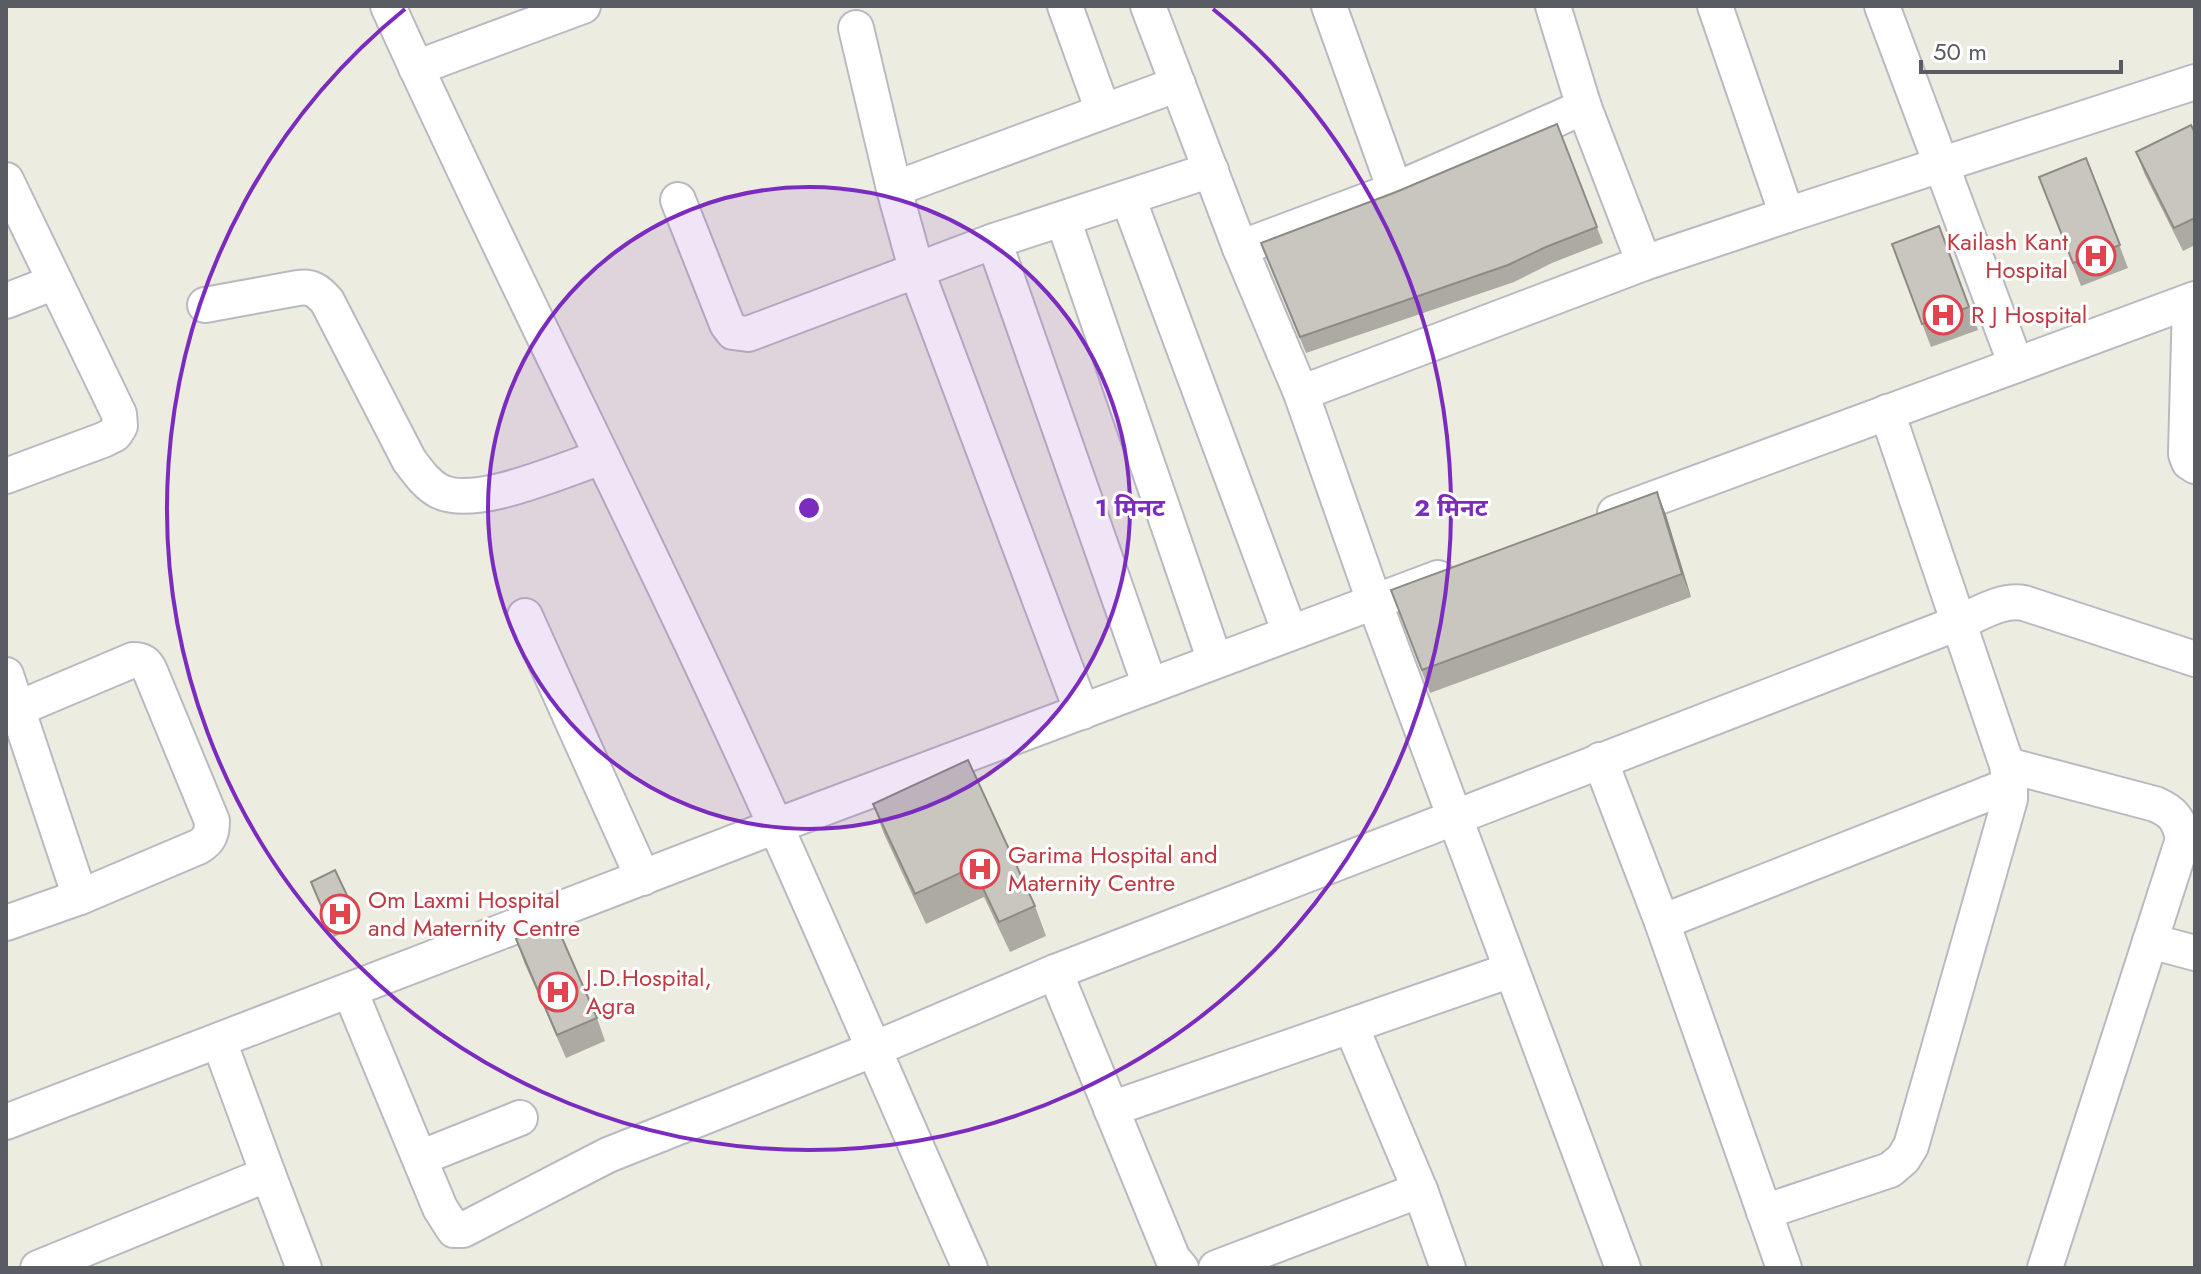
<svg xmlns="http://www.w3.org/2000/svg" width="2201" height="1274" font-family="Jost,'Noto Sans Devanagari',sans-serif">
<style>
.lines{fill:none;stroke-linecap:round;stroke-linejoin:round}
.minor-casing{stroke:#b9bac1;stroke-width:38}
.minor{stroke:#fff;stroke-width:34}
.wall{fill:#acaaa3}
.shaded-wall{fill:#8c8b85}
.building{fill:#c8c6be;stroke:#8c8b85;stroke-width:2}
.ring{fill:none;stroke:#7b2cbf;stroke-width:4}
.labels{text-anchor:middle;stroke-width:6;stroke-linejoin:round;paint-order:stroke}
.health-label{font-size:24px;fill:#be3a42;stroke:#fff;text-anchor:start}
.centre{fill:#7b2cbf;stroke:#fff;stroke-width:4}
.ring-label{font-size:24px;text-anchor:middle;font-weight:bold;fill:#7b2cbf;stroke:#fff;stroke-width:6;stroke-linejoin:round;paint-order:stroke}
</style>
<rect width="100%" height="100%" fill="#edece1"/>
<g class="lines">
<defs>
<g id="minor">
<path d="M388 6C513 282 653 551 776 827 842 973 904 1121 970 1268"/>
<polyline points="1065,6 1103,111"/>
<polyline points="1148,6 1240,248 1301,393 1374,601 1623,1268"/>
<polyline points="1329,6 1395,190 1584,107"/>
<polyline points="1553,6 1584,107 1644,263"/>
<polyline points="1715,6 1787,215 2195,82"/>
<polyline points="1882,6 2016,365"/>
<polyline points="856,28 894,189 917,272 1082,712"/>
<polyline points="416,68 583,6"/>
<polyline points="6,180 119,414 120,426 115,434 103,440 6,476"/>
<polyline points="894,189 1178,84"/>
<polyline points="1128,198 1290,633"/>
<polyline points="678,200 727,324 733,332 748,334 994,241 1211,170"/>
<polyline points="1063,219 1215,661"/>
<polyline points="994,241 1150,686"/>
<polyline points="1240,248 1395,190"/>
<polyline points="6,301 55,282"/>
<polyline points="2190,301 2186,454 2189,462 2195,466"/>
<path d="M205 305 298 288C312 286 318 291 327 301L409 460C418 472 426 484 439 491 475 510 564 469 602 457"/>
<polyline points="1301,393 1644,263 1787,215"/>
<polyline points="1615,513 2195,299"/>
<polyline points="525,616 643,878"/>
<polyline points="6,675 80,897"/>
<polyline points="1600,760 1662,922 1784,1268"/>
<path d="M2007 765 2155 804C2174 812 2179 820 2183 839L2045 1268"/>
<polyline points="1662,922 2010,785 2007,765 1887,412"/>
<path d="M6 923 80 897 198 847C209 841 212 834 212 821L150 671C146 662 142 660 133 660L17 709"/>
<polyline points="2150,941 2195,953"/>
<polyline points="1055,972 1173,1259 1181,1268"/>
<path d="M350 991 440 1208 454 1230H463L608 1155 872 1050 1055 972 1958 623C1979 614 2001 599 2024 603L2195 659"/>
<polyline points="219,1041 268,1174"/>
<polyline points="1111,1109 1511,970"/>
<polyline points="6,1122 776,826 1438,578"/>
<polyline points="420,1158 520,1118"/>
<polyline points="1420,1190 1448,1268"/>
<polyline points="1764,1212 1890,1170 1903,1159 1911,1146 2010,799 2010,785"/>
<polyline points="38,1268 268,1174 304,1268"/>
<polyline points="1216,1268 1420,1190 1351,1026"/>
</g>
</defs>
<use href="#minor" class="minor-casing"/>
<use href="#minor" class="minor"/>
</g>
<g class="wall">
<polygon points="1557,124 1603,243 1552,263 1514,282 1306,353 1261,243 1396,192"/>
<polygon points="2195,133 2195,245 2183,251 2145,175 2136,152"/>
<polygon points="2086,158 2128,268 2081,286 2048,200"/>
<polygon points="1939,226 1978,330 1931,347 1892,244"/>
<polygon points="1657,492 1666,515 1691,597 1430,693 1391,590"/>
<polygon points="873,804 1035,906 1046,936 1010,952 984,897 926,924 884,834"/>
<polygon points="311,882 353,908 358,924 334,937"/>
<polygon points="516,939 597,1018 605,1041 566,1058 524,962"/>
</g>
<polygon class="shaded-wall" points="1657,492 1666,515 1691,597 1682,574"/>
<g class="building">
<polygon points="1557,124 1597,227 1546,247 1508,265 1300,337 1261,243 1396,192"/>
<polygon points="2191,125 2195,133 2195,218 2174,228 2136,152"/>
<polygon points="2086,158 2120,245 2073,263 2039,177"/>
<polygon points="1939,226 1969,307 1922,324 1892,244"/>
<polygon points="1657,492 1682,574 1422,670 1391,590"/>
<polygon points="968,760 1035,906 999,922 973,867 915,894 873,804"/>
<polygon points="335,870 353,908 328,922 311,882"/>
<polygon points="555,922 597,1018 557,1035 516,939"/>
</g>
<circle cx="809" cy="508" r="321" fill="#7b2cbf" fill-opacity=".12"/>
<g class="ring">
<circle cx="809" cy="508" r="321"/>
<path d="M1213 9A642 642 0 1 1 405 9"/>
</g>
<defs>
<symbol id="hospital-ring" viewBox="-11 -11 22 22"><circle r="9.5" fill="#fff" stroke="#e0444e" stroke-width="1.5"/><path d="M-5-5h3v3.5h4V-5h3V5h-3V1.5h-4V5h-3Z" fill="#e0444e"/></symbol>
</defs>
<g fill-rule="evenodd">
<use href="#hospital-ring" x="2074" y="234" width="44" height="44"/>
<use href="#hospital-ring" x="1921" y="293" width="44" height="44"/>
<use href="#hospital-ring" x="958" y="847" width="44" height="44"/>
<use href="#hospital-ring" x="318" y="892" width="44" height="44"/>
<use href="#hospital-ring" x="536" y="970" width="44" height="44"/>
</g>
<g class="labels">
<g class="health-label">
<text x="2068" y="250" text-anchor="end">Kailash Kant<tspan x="2068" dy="28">Hospital</tspan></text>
<text x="1971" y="323">R J Hospital</text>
<text x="1008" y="863">Garima Hospital and<tspan x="1008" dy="28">Maternity Centre</tspan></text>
<text x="368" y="908">Om Laxmi Hospital<tspan x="368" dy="28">and Maternity Centre</tspan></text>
<text x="586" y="986">J.D.Hospital,<tspan x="586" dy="28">Agra</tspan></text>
</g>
</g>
<circle cx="809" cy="508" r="12" class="centre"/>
<g class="ring-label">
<text x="1130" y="516">1 मिनट</text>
<text x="1451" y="516">2 मिनट</text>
</g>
<rect width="2201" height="1274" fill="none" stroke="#5a5c63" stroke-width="16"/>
<path d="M1921 60v12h200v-12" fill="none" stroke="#5a5c63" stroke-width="4"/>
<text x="1933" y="60" font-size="24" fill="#5a5c63" stroke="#ffffff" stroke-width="6" paint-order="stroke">50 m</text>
</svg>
